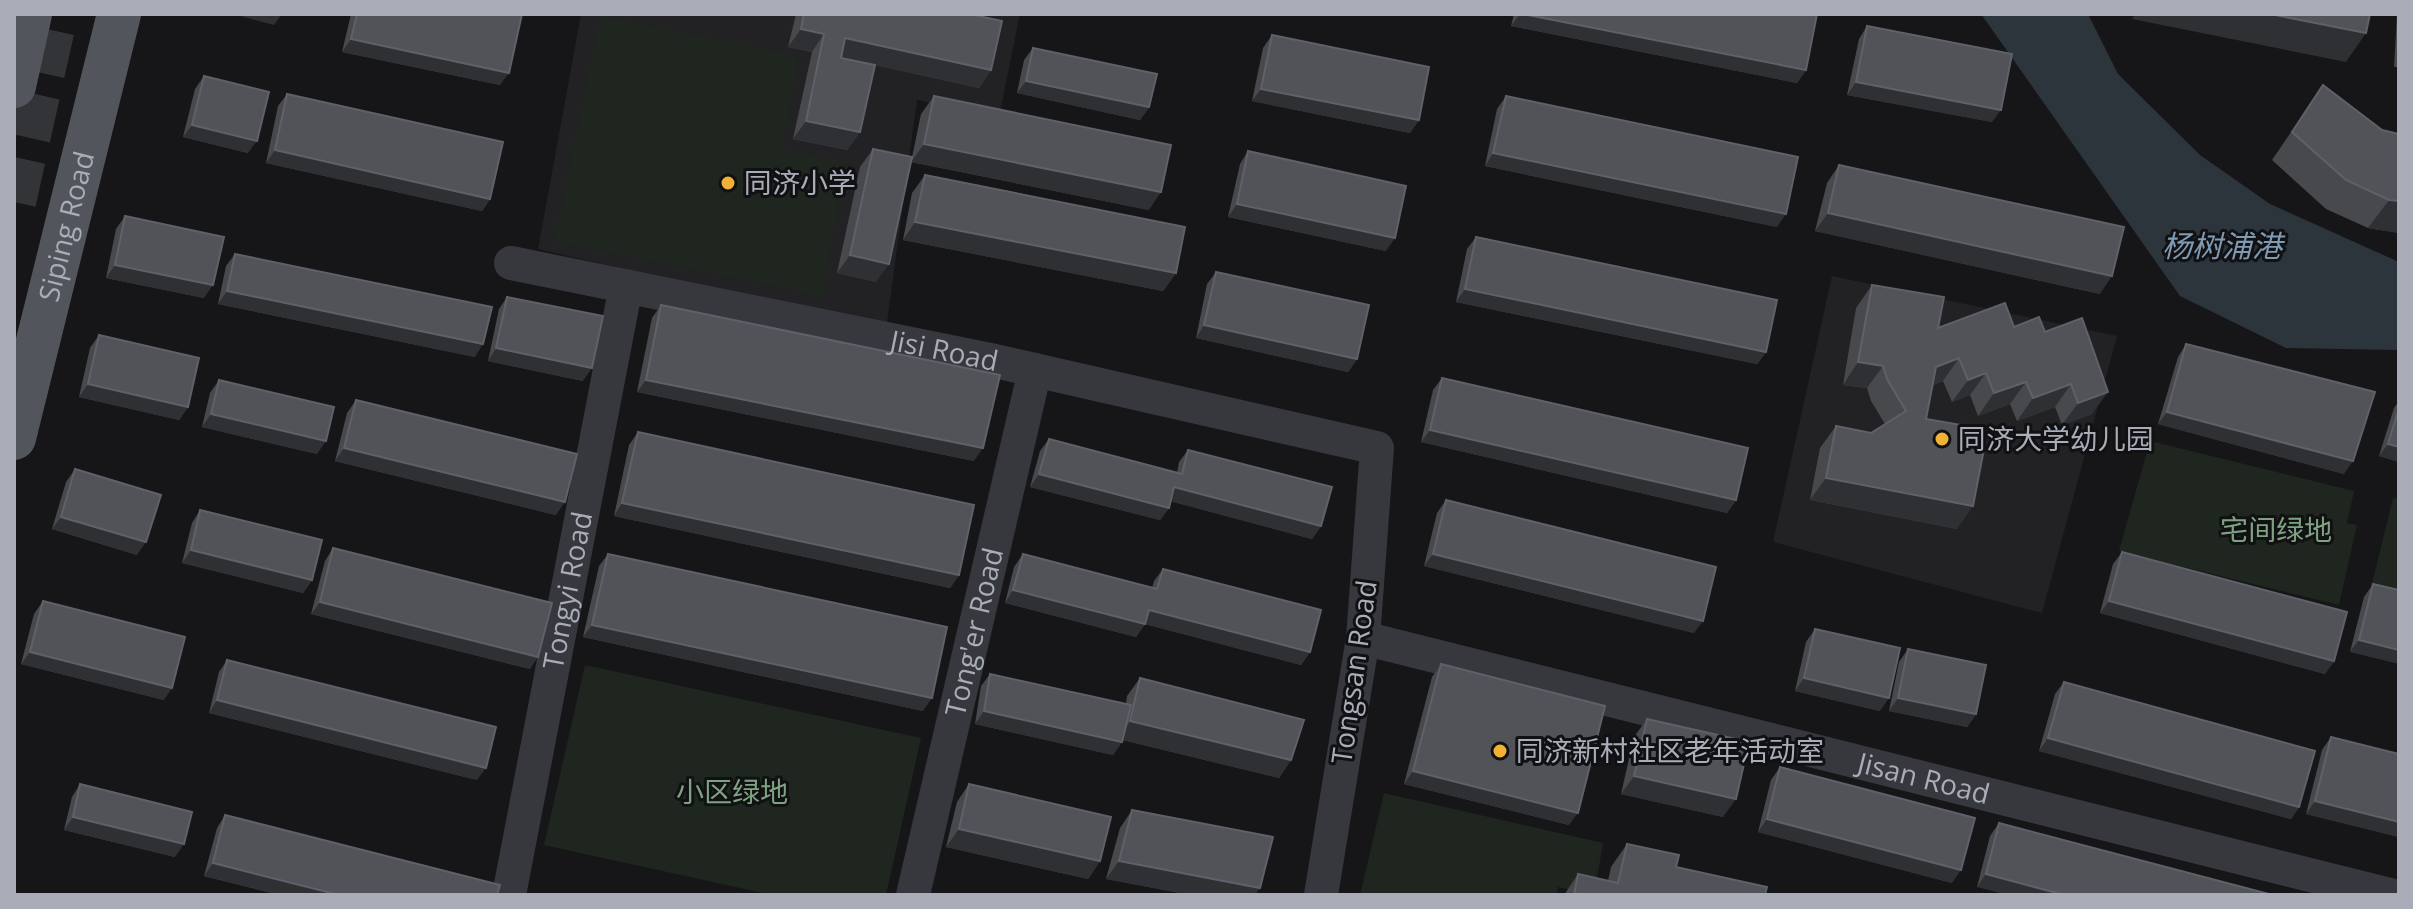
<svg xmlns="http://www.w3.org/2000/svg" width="2413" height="909" font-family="'Open Sans','Noto Sans SC',sans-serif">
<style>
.built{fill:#222225}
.green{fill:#1e261f}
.water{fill:#2c353c}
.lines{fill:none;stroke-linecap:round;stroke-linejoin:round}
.primary-tunnel{stroke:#333438;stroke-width:44;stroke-dasharray:44 22;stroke-linecap:butt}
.street{stroke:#37383d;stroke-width:34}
.primary{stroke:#53555c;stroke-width:44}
.wall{fill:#47494d}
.shaded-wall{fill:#2f3033}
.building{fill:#525359;stroke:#5f6168;stroke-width:2}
.poi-dot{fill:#f2b134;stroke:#111113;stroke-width:3}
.labels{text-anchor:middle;stroke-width:6;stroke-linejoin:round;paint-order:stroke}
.poi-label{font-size:28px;fill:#a8adb8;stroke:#111113;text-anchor:start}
.street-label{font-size:28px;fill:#a8adb8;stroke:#111113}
.park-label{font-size:28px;fill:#7fa381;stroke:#111113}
.water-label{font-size:30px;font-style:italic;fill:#7f9bb3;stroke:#111113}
</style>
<rect width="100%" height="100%" fill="#161618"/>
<g class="built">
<polygon points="581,14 1020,14 999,117 917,100 886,330 538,249"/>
<polygon points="1832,276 2117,336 2042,613 1773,542"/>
</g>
<g class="green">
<polygon points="600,16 799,56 782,149 846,162 822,296 554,241"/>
<polygon points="2150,441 2354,491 2347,523 2357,525 2339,605 2119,551"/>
<polygon points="2393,498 2399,499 2399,595 2371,588"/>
<polygon points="585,665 921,738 886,895 772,895 544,845"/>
<polygon points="1384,793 1603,843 1594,895 1558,887 1556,895 1360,895"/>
</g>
<polygon class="water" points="1981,14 2088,14 2118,74 2200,155 2270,204 2399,262 2399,350 2286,348 2180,296"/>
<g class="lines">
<polyline class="primary-tunnel" points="14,202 56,14"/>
<g class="street">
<path id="s1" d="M511 263 995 361 1377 448 1363 638 1321 895"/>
<path id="s2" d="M1363 638 2390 895"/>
<path id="s3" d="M509 895 626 286"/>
<path id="s4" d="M913 895 1035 370"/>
</g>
<g class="primary">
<polyline points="14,86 30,14"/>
<path id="s5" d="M14 438 119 14"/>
</g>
</g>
<g class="wall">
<polygon points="351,14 522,14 500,85 342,52"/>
<polygon points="796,14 969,14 991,70 979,88 875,65 860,132 847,150 793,139 812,52 788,47"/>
<polygon points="1514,14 1817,14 1806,70 1797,83 1511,26"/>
<polygon points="2397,14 2399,14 2399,67 2394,67"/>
<polygon points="1867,26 1992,122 1847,95 1859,39"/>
<polygon points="1272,35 1419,120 1410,133 1252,101 1263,48"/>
<polygon points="1033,48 1149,107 1140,120 1017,93 1024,60"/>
<polygon points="204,76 248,153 183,137 195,89"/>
<polygon points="2323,85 2382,130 2399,233 2368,228 2326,209 2272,160"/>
<polygon points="287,94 490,199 482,211 266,163 278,106"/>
<polygon points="934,96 1149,210 911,162 921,114"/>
<polygon points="1506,96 1777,227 1485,166 1497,109"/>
<polygon points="873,149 876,282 837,273 860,167"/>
<polygon points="1248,151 1386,251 1228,217 1240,164"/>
<polygon points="1839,165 2100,294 1815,231 1827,183"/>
<polygon points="925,175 1176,273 1163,291 903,240 912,193"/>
<polygon points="125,216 204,298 106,278 116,229"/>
<polygon points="1476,237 1766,352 1757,364 1456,302 1467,249"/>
<polygon points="235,254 475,357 218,304 226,266"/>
<polygon points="1216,272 1357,359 1348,372 1196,338 1207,284"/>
<polygon points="1872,285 1938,328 2014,327 2045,332 2092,414 2062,425 2055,407 2017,421 2010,404 1978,416 1970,395 1952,402 1943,381 1933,385 1926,419 1964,445 1957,529 1810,500 1820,448 1836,426 1871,433 1885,424 1871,401 1867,388 1843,385 1856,308"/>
<polygon points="507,297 583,381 488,361 499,309"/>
<polygon points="661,305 974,461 637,392 652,318"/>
<polygon points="99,335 188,407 179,420 79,397 90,348"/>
<polygon points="2186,344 2344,474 2158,424 2178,357"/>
<polygon points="1442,378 1736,500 1727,513 1421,442 1433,390"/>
<polygon points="219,380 317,454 202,427 210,393"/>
<polygon points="356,400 556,515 335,461 347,413"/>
<polygon points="2399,401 2399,462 2379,456 2394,408"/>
<polygon points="638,432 959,575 950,588 614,516 629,445"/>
<polygon points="1049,439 1177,473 1179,462 1188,450 1321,526 1312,539 1171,501 1169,508 1160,520 1030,487 1040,451"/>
<polygon points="75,469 137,555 52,529 66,482"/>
<polygon points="1446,500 1694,633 1424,566 1437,513"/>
<polygon points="200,510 312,580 303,593 182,563 192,523"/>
<polygon points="333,548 530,669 311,614 325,561"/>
<polygon points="2122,552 2334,661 2325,674 2100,613 2113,564"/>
<polygon points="608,554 923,711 583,637 599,566"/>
<polygon points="1023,554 1152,588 1154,581 1163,569 1310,652 1301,665 1145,624 1136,637 1005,603 1014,567"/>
<polygon points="2373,584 2399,590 2350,652 2364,597"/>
<polygon points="43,601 164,700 21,664 34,614"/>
<polygon points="1815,629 1880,711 1795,691 1806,642"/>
<polygon points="1908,649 1976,714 1967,727 1889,711 1899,662"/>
<polygon points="227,660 477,780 209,713 219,672"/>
<polygon points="1441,664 1569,825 1404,784 1432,677"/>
<polygon points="990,674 1126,704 1127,696 1140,678 1291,760 1279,778 1123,740 1113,755 975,724 981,686"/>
<polygon points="2064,682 2299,807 2291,819 2039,751 2055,694"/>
<polygon points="1647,719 1723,817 1621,794 1634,737"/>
<polygon points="2331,737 2399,754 2399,837 2306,814 2322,750"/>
<polygon points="1780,767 1952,883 1758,832 1771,780"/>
<polygon points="80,784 175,857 64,830 72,797"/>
<polygon points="969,784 1100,861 1088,879 946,847 957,802"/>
<polygon points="1132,810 1255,895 1191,895 1106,879 1120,828"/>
<polygon points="225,815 497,895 280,895 204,876 217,828"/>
<polygon points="1999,823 2268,895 1977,887 1990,836"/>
<polygon points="1627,844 1676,867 1765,895 1564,895 1578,874 1608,881 1611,867"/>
</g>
<g class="shaded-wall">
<polygon points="233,14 282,14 274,25"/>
<polygon points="1520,14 1523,14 1806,70 1797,83 1511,26"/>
<polygon points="2135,14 2270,14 2366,33 2346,62 2132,19"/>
<polygon points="801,29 824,34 812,52 788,47"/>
<polygon points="845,38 991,70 979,88 833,56"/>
<polygon points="351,39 509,73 500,85 342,52"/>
<polygon points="1026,81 1149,107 1140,120 1017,93"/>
<polygon points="1856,82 2001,110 1992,122 1847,95"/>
<polygon points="1261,89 1419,120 1410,133 1252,101"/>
<polygon points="806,121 860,132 847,150 793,139"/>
<polygon points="192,125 257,141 248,153 183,137"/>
<polygon points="924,144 1161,192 1149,210 911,162"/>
<polygon points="275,150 490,199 482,211 266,163"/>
<polygon points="1493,153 1786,214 1777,227 1485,166"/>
<polygon points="2389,200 2399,201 2399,233 2368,228"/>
<polygon points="1237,204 1395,238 1386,251 1228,217"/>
<polygon points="1828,213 2112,276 2100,294 1815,231"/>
<polygon points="915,222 1176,273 1163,291 903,240"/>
<polygon points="850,255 889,264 876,282 837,273"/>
<polygon points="115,265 213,285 204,298 106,278"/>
<polygon points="1465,289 1766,352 1757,364 1456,302"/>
<polygon points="227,291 483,344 475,357 218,304"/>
<polygon points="1204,325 1357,359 1348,372 1196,338"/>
<polygon points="496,348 592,368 583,381 488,361"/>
<polygon points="1959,358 1943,381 1921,389 1936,367"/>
<polygon points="1858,362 1883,366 1867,388 1843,385"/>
<polygon points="1986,373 1970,395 1952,402 1968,380"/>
<polygon points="646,380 983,448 974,461 637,392"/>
<polygon points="2026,382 2010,404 1978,416 1994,393"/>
<polygon points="88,384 188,407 179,420 79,397"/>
<polygon points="2071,384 2055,407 2017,421 2033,398"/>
<polygon points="2108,392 2092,414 2062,425 2078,403"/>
<polygon points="2167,412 2353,461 2344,474 2158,424"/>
<polygon points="211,414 326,441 317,454 202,427"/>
<polygon points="1430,430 1736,500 1727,513 1421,442"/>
<polygon points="2388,444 2399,447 2399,462 2379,456"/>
<polygon points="344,448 565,502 556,515 335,461"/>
<polygon points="1039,474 1169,508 1160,520 1030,487"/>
<polygon points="1826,478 1973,506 1957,529 1810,500"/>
<polygon points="1174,487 1321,526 1312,539 1165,500"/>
<polygon points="622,503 959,575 950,588 614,516"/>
<polygon points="61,517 146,542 137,555 52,529"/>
<polygon points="191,550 312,580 303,593 182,563"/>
<polygon points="1433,554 1703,621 1694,633 1424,566"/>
<polygon points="1013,590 1149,610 1310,652 1301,665 1145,624 1136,637 1005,603"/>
<polygon points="2109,601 2334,661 2325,674 2100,613"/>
<polygon points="320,602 538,657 530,669 311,614"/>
<polygon points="592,625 932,698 923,711 583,637"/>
<polygon points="2359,640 2399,650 2399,664 2350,652"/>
<polygon points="30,652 172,688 164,700 21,664"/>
<polygon points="1804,678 1889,698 1880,711 1795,691"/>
<polygon points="1898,698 1976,714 1967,727 1889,711"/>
<polygon points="217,700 486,768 477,780 209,713"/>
<polygon points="984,711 1122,742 1113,755 975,724"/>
<polygon points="1130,721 1291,760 1279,778 1118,739"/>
<polygon points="2048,738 2299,807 2291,819 2039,751"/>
<polygon points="1413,771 1578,813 1569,825 1404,784"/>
<polygon points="1634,776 1736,799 1723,817 1621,794"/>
<polygon points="2315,801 2399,822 2399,837 2306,814"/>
<polygon points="73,817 184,844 175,857 64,830"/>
<polygon points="1767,819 1961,870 1952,883 1758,832"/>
<polygon points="959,829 1100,861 1088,879 946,847"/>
<polygon points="1119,861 1260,888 1255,895 1191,895 1106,879"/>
<polygon points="213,863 339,895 280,895 204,876"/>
<polygon points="1986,874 2064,895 2008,895 1977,887"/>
</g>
<g class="building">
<polygon points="357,14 522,14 509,73 351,39"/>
<polygon points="804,14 969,14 1002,21 991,70 845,38 841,58 875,65 860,132 806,121 824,34 801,29"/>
<polygon points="1523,14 1817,14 1806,70"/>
<polygon points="2270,14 2370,14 2366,33"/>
<polygon points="1867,26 2012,54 2001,110 1856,82"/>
<polygon points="1272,35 1429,67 1419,120 1261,89"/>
<polygon points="1033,48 1157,74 1149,107 1026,81"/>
<polygon points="204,76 269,92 257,141 192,125"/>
<polygon points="2323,85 2382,130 2399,134 2399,201 2389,200 2346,180 2292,132"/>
<polygon points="287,94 503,142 490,199 275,150"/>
<polygon points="934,96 1171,145 1161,192 924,144"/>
<polygon points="1506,96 1798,157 1786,214 1493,153"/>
<polygon points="873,149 912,157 889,264 850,255"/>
<polygon points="1248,151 1406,186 1395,238 1237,204"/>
<polygon points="1839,165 2124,227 2112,276 1828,213"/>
<polygon points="925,175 1185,227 1176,273 915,222"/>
<polygon points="125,216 224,237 213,285 115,265"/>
<polygon points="1476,237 1777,300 1766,352 1465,289"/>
<polygon points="235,254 492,307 483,344 227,291"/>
<polygon points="1216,272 1369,305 1357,359 1204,325"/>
<polygon points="1872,285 1944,297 1938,328 2005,303 2014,327 2039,317 2045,332 2082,318 2108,392 2078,403 2071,384 2033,398 2026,382 1994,393 1986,373 1968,380 1959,358 1936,367 1926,419 1967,426 1964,445 1984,449 1973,506 1826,478 1836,426 1871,433 1906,411 1887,379 1883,366 1858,362"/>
<polygon points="507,297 603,316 592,368 496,348"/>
<polygon points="661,305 1000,375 983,448 646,380"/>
<polygon points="99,335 199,358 188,407 88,384"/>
<polygon points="2186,344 2375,392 2353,461 2167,412"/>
<polygon points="1442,378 1748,448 1736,500 1430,430"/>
<polygon points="219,380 334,407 326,441 211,414"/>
<polygon points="356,400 577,454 565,502 344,448"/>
<polygon points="2399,408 2399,447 2388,444"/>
<polygon points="638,432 974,505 959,575 622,503"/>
<polygon points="1049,439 1182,474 1188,450 1332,487 1321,526 1174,487 1169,508 1039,474"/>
<polygon points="75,469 161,495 146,542 61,517"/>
<polygon points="1446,500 1716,567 1703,621 1433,554"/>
<polygon points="200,510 322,540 312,580 191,550"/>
<polygon points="333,548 552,603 538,657 320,602"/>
<polygon points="2122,552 2347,612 2334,661 2109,601"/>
<polygon points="608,554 947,627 932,698 592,625"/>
<polygon points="1023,554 1157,589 1163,569 1321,610 1310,652 1149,610 1145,624 1013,590"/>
<polygon points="2373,584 2399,590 2399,650 2359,640"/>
<polygon points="43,601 185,637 172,688 30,652"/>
<polygon points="1815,629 1900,648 1889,698 1804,678"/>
<polygon points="1908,649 1986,665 1976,714 1898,698"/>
<polygon points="227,660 496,727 486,768 217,700"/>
<polygon points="1441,664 1605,706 1578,813 1413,771"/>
<polygon points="990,674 1131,705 1122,742 984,711"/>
<polygon points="1140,678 1304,720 1291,760 1130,721"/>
<polygon points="2064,682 2315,751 2299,807 2048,738"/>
<polygon points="1647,719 1749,742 1736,799 1634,776"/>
<polygon points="2331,737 2399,754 2399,822 2315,801"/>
<polygon points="1780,767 1975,818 1961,870 1767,819"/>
<polygon points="80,784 192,812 184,844 73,817"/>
<polygon points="969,784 1111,817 1100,861 959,829"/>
<polygon points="1132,810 1273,837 1260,888 1119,861"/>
<polygon points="225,815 500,885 497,895 339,895 213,863"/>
<polygon points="1999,823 2269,894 2268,895 2064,895 1986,874"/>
<polygon points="1627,844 1679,855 1676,867 1767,887 1765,895 1574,895 1578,874 1618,883"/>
</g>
<g class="poi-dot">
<circle cx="728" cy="183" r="8"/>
<circle cx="1942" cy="439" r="8"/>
<circle cx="1500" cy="751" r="8"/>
</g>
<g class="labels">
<g class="poi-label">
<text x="744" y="193">同济小学</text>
<text x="1958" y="449">同济大学幼儿园</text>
<text x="1516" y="761">同济新村社区老年活动室</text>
</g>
<g class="street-label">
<text dy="10" stroke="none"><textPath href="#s5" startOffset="218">Siping Road</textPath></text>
<text dy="10" stroke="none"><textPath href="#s1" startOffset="442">Jisi Road</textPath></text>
<text dy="10" stroke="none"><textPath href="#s3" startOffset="310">Tongyi Road</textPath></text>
<text dy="10" stroke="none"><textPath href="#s4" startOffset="270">Tong'er Road</textPath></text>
<text transform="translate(1354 672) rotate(-82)" y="10">Tongsan Road</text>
<text dy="10" stroke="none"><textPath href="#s2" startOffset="578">Jisan Road</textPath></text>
</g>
<g class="park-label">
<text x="2276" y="540">宅间绿地</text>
<text x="732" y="802">小区绿地</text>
</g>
<g class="water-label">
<text x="2222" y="257">杨树浦港</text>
</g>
</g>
<rect width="2413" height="909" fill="none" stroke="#a8adb8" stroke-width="32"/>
</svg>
